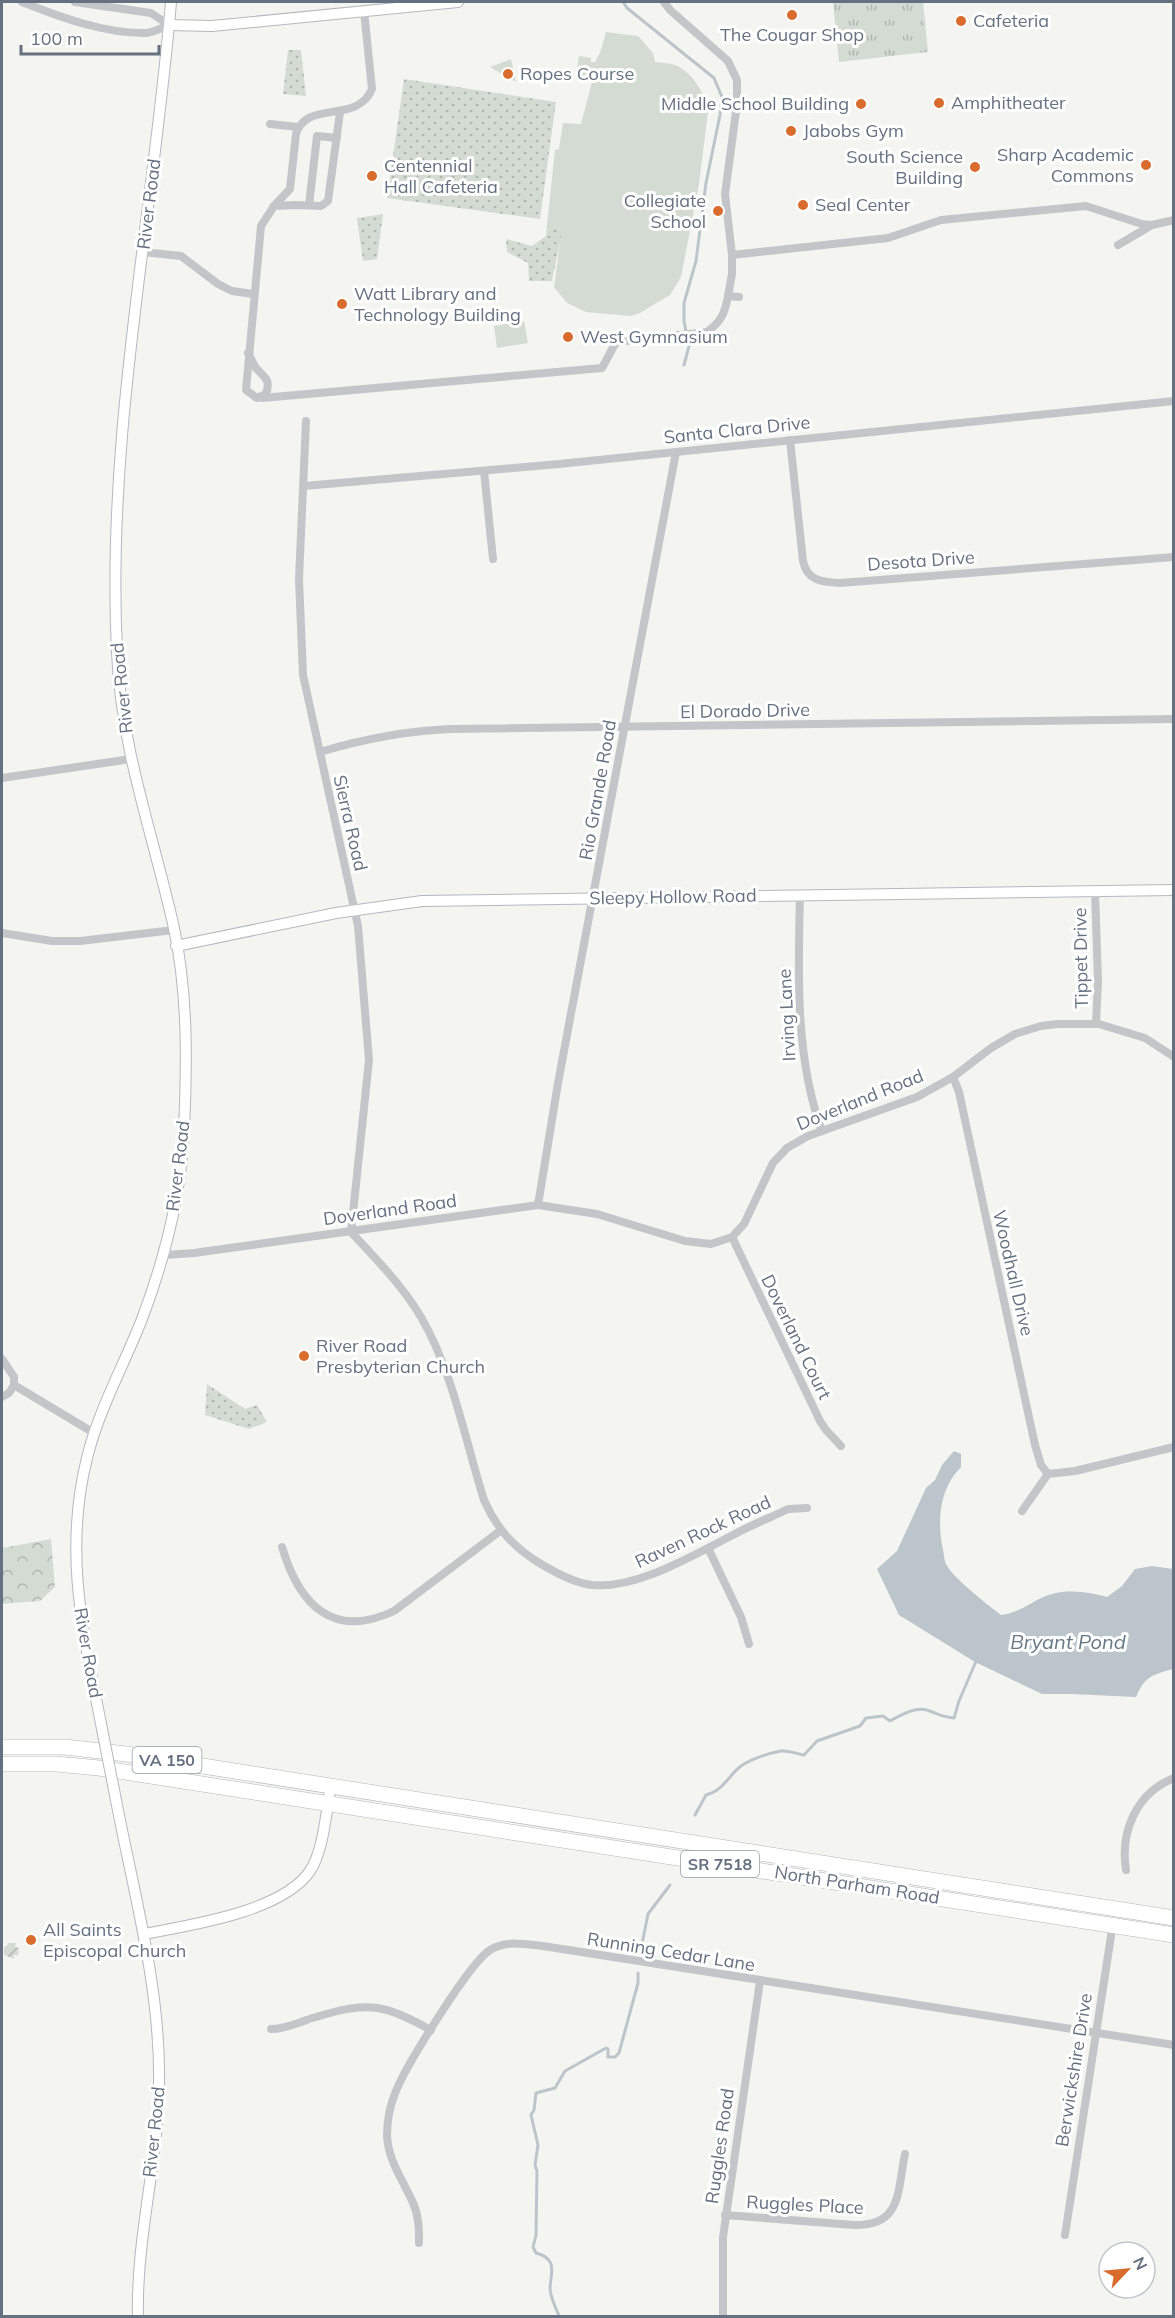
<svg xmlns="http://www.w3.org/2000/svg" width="1175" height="2318" font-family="Mulish,sans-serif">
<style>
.grass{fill:url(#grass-tufts)}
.forest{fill:url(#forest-crowns)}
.park{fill:url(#park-dots)}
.garden{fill:url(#garden-furrows)}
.pitch{fill:#d4dbd2}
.water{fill:#bcc5cb}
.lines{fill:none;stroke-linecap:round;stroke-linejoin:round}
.stream{stroke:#bcc5cb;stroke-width:3}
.secondary-casing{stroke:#b5b8bd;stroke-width:12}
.highway-casing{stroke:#b3b6b9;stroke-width:16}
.street{stroke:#c3c5c9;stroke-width:8}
.secondary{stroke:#fff;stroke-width:10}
.highway{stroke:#fff;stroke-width:15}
.secondary-bridge-casing{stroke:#b5b8bd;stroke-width:12;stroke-linecap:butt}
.secondary-bridge{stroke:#fff;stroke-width:10}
.poi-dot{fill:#d96b2c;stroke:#fff;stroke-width:2}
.labels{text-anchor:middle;stroke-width:6;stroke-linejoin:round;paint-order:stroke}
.shield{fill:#fff;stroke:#939ca6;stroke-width:1.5}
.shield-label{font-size:16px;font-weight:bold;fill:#657180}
.poi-label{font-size:18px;fill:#657180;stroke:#fff;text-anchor:start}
.street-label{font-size:18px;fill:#657180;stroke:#fff}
.water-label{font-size:20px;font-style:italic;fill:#667885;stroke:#fff}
</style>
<defs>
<pattern id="grass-tufts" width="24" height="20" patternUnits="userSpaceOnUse" patternTransform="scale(1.5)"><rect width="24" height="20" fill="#d4dbd2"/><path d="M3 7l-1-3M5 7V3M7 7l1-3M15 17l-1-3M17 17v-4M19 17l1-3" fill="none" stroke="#b0b6b0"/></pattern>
<pattern id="forest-crowns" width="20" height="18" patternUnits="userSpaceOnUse" patternTransform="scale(1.5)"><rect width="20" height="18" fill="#d4dbd2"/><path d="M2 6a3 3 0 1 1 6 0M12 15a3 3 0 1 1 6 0" fill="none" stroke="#b0b6b0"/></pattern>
<pattern id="park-dots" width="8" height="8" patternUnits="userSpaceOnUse" patternTransform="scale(1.5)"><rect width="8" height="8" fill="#d4dbd2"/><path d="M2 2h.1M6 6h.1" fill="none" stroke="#b0b6b0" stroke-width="1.8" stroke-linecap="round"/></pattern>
<pattern id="garden-furrows" width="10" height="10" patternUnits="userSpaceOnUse" patternTransform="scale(1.5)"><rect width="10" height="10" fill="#d4dbd2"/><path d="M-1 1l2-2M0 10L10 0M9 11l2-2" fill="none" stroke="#b0b6b0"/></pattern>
</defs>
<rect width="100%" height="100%" fill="#f4f5f1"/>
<polygon class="grass" points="833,2 923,2 928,52 839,62"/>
<polygon class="forest" points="51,1539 55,1587 40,1601 2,1604 2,1548"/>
<g class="park">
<polygon points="288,50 301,50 306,96 283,94"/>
<polygon points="404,79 556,102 540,219 387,198"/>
<polygon points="383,214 377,259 363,261 357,218"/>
<polygon points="547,225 563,228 552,281 529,281 528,263 507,252 506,239 532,246 546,236"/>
<polygon points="207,1384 245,1409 257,1405 267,1422 249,1429 205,1415"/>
</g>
<polygon class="garden" points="9,1943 16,1943 15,1947 19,1948 18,1955 14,1955 14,1959 4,1955 4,1948"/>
<g class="pitch">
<path d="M606 32 638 36 653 53 655 62C661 63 669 63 675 65 693 72 705 94 708 112L699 184 681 277 670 295 638 314 630 316 586 312 567 303 554 287 562 228 547 225 555 150 559 149 563 123 581 124 593 78 588 76 587 78 576 77 579 56 591 58V62H595L600 53Z"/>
<polygon points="511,59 516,82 490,67"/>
<polygon points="524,321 528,343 497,348 494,326"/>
</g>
<path class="water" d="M954 1451 961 1454V1467C939 1489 937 1521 943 1550 944 1554 944 1560 946 1564 952 1577 989 1606 1001 1615 1017 1613 1027 1605 1041 1598 1062 1588 1085 1591 1107 1597L1122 1586 1135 1569 1152 1566 1173 1569V1669C1152 1675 1145 1676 1136 1697L1071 1694H1042L975 1662 899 1615 877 1569 897 1551 926 1488 935 1480 942 1465Z"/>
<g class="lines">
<g class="stream">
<polyline points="623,2 627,8 714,78 722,97 720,115 706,183 696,261 684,303 684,321 689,346 684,365"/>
<path d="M695 1815 706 1795C723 1791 728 1776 741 1766 751 1759 769 1753 781 1751 788 1750 797 1754 804 1755L817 1741 860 1726 866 1718 883 1716 890 1721C901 1715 914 1707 927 1710 938 1714 942 1717 954 1718L959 1701 977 1659"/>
<polyline points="641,1949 648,1914 670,1885"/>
<path d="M559 2316C556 2308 550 2297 550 2288 551 2272 558 2259 536 2253L533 2247 536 2235 537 2171 535 2165 538 2145 531 2115 534 2110 536 2093 555 2088 565 2071 606 2048 608 2049V2057H615L619 2053 638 1983V1973"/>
</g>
<defs>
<g id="secondary">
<polyline points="169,25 212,26 458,2"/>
<polyline points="176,946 336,913 422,901 1174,890"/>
<path d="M102 1729C84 1635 63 1554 87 1458 99 1409 124 1365 142 1319 165 1258 181 1195 184 1130 187 1063 188 994 174 928 153 834 121 749 117 652 106 433 153 218 171 2"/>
<path d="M116 1800C134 1895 161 1989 159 2086 158 2163 136 2239 138 2316"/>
<path d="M144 1934C190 1925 282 1912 310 1871 324 1850 326 1810 331 1786"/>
</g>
<g id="highway">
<polyline points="2,1747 65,1747 126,1754 1174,1918"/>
<polyline points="2,1764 56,1764 99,1768 1174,1935"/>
</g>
</defs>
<use href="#secondary" class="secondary-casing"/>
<use href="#highway" class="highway-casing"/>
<g class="street">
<path d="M22 2C60 17 105 34 147 33 154 32 162 28 169 25"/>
<polyline points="75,2 151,13 169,25"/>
<polyline points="664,2 670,10 728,61 737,80 737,104 725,194 732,255 888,238 941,220 1086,206 1142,224 1152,225 1174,220"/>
<polyline points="270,124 298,127"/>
<polyline points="309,205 317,136 337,138"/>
<polyline points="274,206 296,205 321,206 328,201 340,112"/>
<polyline points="1118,245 1152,225"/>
<polyline points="143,252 181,256 218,284 232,291 253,294"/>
<polyline points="732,255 732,274 728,296 739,297"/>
<path d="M248 353C251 358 253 364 256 368 265 378 271 379 266 394L257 398 246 390 261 226 274 206 290 189 296 134C306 99 357 125 372 89L364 11"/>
<path d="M262 398 602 368 616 342 707 332C721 322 725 313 728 296"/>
<path d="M306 421 299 579 303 675 358 926 369 1060 351 1232C376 1259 402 1285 421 1317 453 1372 465 1440 484 1500 497 1529 514 1548 541 1564 556 1573 574 1583 592 1585 638 1589 693 1555 733 1535 751 1525 770 1518 788 1509L807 1508"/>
<path d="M790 440 803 561C807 581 822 582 840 583L1174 557"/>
<polyline points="484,471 493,559"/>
<polyline points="304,486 559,464 1174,401"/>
<path d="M320 752C363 739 405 731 450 729L1174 719"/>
<polyline points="2,778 131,759"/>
<polyline points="1095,891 1098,981 1096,1024"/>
<path d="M800 895C798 971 795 1059 822 1131"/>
<polyline points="2,933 52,941 80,941 174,930"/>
<polyline points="953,1077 959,1092 1035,1445 1041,1465 1048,1474"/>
<polyline points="538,1205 558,1083 676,452"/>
<polyline points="732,1237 820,1421 826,1430 841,1446"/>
<polyline points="164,1255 194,1253 538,1205 597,1214 685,1241 711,1244 732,1237 744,1224 773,1163 787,1148 808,1136 917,1097 953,1077 991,1048 1015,1034 1041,1026 1058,1024 1099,1024 1145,1038 1174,1057"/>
<polyline points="2,1359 14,1377 14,1385 94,1433"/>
<polyline points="2,1397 9,1393 14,1385"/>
<polyline points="1048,1474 1075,1471 1174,1447"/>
<polyline points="1022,1511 1048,1474"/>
<path d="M282 1547C299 1604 332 1640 394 1611L500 1531"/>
<polyline points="708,1548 741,1617 749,1644"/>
<path d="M1126 1870C1120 1832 1136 1793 1174 1778"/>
<path d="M271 2029C287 2029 301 2021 316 2017 369 2001 383 2004 431 2030"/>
<path d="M725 2215 854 2225C903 2226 897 2190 905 2154"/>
<polyline points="1065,2235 1113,1923"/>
<path d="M419 2243C419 2229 419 2216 413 2203 403 2180 388 2161 387 2135 387 2119 390 2105 396 2091 406 2066 470 1962 490 1950 506 1940 525 1944 543 1946L1174 2045"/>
<polyline points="723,2316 723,2237 760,1981"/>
</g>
<use href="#secondary" class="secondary"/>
<use href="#highway" class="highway"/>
<defs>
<polyline id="secondary-bridge" points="102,1729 116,1800"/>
</defs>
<use href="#secondary-bridge" class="secondary-bridge-casing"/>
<use href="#secondary-bridge" class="secondary-bridge"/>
</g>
<g class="poi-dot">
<circle cx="792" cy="15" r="6"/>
<circle cx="961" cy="21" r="6"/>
<circle cx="508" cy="74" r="6"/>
<circle cx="939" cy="103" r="6"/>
<circle cx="861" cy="104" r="6"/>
<circle cx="791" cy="131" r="6"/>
<circle cx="1146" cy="165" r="6"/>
<circle cx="975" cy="167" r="6"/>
<circle cx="372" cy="176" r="6"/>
<circle cx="803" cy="205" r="6"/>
<circle cx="718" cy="211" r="6"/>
<circle cx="342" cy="304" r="6"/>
<circle cx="568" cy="337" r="6"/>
<circle cx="304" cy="1356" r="6"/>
<circle cx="31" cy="1940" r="6"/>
</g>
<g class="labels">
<g class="shield">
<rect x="132.5" y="1747" width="69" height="26" rx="4.5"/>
<rect x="681" y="1851" width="78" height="26" rx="4.5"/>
</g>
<g class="shield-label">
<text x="167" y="1766">VA 150</text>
<text x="720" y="1870">SR 7518</text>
</g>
<g class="poi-label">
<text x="973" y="27">Cafeteria</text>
<text x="792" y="41" text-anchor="middle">The Cougar Shop</text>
<text x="520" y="80">Ropes Course</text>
<text x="951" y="109">Amphitheater</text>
<text x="849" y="110" text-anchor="end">Middle School Building</text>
<text x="803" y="137">Jabobs Gym</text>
<text x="1134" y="161" text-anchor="end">Sharp Academic<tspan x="1134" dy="21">Commons</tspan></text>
<text x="963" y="163" text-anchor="end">South Science<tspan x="963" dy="21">Building</tspan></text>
<text x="384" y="172">Centennial<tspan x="384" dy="21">Hall Cafeteria</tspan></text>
<text x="706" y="207" text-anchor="end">Collegiate<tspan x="706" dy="21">School</tspan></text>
<text x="815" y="211">Seal Center</text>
<text x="354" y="300">Watt Library and<tspan x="354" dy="21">Technology Building</tspan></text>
<text x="580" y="343">West Gymnasium</text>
<text x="316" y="1352">River Road<tspan x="316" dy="21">Presbyterian Church</tspan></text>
<text x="43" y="1936">All Saints<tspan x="43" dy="21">Episcopal Church</tspan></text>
</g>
<g class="street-label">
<text transform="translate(149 204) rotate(-83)" y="6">River Road</text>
<text transform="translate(737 430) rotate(-6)" y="6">Santa Clara Drive</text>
<text transform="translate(921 561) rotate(-4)" y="6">Desota Drive</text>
<text transform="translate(122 688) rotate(-96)" y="6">River Road</text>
<text transform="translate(745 711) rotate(-1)" y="6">El Dorado Drive</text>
<text transform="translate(598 790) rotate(-80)" y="6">Rio Grande Road</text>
<text transform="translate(350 823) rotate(77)" y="6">Sierra Road</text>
<text transform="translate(673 897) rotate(-1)" y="6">Sleepy Hollow Road</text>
<text transform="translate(1081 958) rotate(-91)" y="6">Tippet Drive</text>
<text transform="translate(787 1015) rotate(-93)" y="6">Irving Lane</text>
<text transform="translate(860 1100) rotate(-22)" y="6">Doverland Road</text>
<text transform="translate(178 1166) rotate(-83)" y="6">River Road</text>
<text transform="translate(390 1210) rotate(-8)" y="6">Doverland Road</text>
<text transform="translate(1013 1273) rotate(77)" y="6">Woodhall Drive</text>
<text transform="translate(796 1337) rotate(64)" y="6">Doverland Court</text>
<text transform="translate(703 1532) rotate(-25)" y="6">Raven Rock Road</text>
<text transform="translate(88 1653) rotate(80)" y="6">River Road</text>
<text transform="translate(857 1885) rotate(9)" y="6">North Parham Road</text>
<text transform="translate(671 1952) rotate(9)" y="6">Running Cedar Lane</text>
<text transform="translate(1074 2070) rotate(-81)" y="6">Berwickshire Drive</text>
<text transform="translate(154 2132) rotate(-84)" y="6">River Road</text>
<text transform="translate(720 2146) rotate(-82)" y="6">Ruggles Road</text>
<text transform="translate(805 2205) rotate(3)" y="6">Ruggles Place</text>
</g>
<g class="water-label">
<text x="1068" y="1649">Bryant Pond</text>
</g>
</g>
<rect width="1175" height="2318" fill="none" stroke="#657180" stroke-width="6"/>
<g transform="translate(1127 2270) rotate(64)"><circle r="28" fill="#ffffff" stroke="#c1c6cc" stroke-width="1.5"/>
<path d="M0-4.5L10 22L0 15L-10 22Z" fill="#d96b2c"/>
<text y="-9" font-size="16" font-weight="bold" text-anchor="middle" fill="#657180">N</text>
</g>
<path d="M21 45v9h138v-9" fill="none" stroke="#657180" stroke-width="3"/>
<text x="30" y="45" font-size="18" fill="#657180" stroke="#ffffff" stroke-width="4.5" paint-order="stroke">100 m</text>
</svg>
